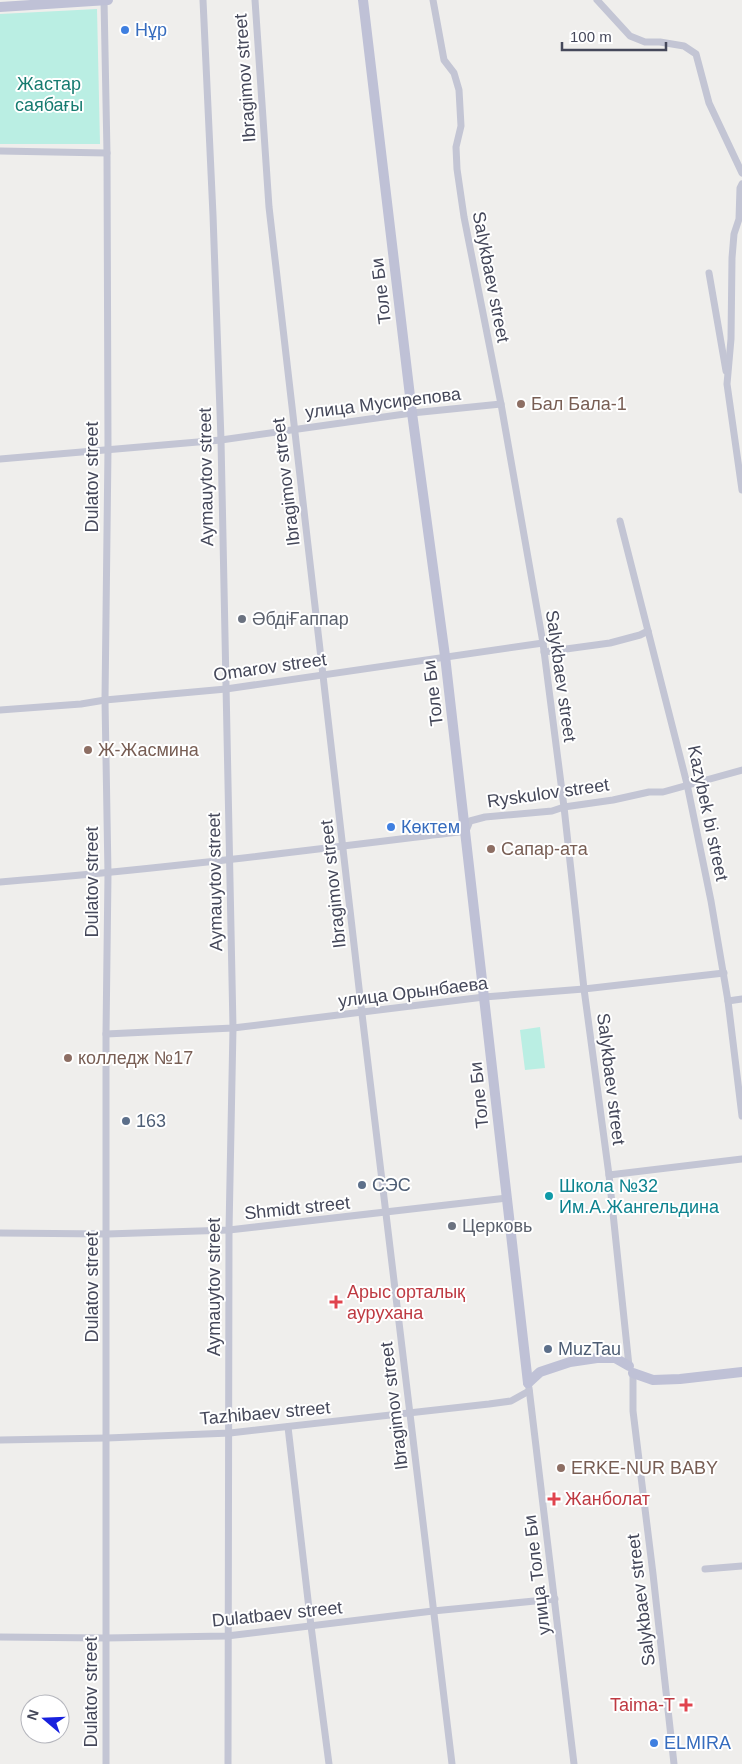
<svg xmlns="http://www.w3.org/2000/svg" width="742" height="1764" font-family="Arial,sans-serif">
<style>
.green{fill:#baeee3}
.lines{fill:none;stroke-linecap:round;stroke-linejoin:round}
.minor{stroke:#c3c5d4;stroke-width:7}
.secondary{stroke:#bfc1d6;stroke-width:10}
.shop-dot{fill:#3f7fe0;stroke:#fff;stroke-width:2}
.education-dot{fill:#8d6e63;stroke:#fff;stroke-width:2}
.worship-dot{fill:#6b7280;stroke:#fff;stroke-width:2}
.service-dot{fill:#5c6f8a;stroke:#fff;stroke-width:2}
.culture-dot{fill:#0f9aa8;stroke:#fff;stroke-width:2}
.health-dot{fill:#e0444e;stroke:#fff;stroke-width:2}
.labels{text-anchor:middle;stroke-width:4;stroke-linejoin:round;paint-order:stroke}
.shop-label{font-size:18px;fill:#366cbe;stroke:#fff;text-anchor:start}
.street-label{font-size:18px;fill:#45485a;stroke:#fff}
.park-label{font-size:18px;fill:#167b70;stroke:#fff}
.education-label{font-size:18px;fill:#785e54;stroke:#fff;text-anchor:start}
.worship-label{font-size:18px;fill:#5b616d;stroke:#fff;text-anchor:start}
.service-label{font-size:18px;fill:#4e5e75;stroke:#fff;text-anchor:start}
.culture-label{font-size:18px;fill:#0d838f;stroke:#fff;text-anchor:start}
.health-label{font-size:18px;fill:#be3a42;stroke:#fff;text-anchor:start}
</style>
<rect width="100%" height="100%" fill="#efeeec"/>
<g class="green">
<polygon points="97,9 100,144 0,144 0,14"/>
<polygon points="540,1027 545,1068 525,1070 520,1030"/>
</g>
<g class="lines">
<g class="minor">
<polyline points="104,0 107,153 108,449 105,700 108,874 106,1034 106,1764"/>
<polyline points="203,0 213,215 221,440 233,1028 229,1230 228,1764"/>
<polyline points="255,0 269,207 362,1014 452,1764"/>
<polyline points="433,0 444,60 454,73 459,90 461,126 456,147 457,169 464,217 501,404 543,643 564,807 584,989 609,1175 629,1366"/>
<polyline points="597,0 630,36 645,42 660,42 684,46 696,54 709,103 742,173"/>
<polyline points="0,151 107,153"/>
<polyline points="742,184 740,188 739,219 734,234 732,258 731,339 727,384 742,490"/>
<polyline points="709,273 726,371"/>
<polyline points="0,459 221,440 412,413 501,404"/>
<polyline points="620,521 687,784 711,901 728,1001 742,1116"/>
<polyline points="544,652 610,643 640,635 648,631"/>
<polyline points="0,710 81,704 105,700 226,689 543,643"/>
<path d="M0 882C156 870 310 850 466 831L470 821 485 817 552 811 564 807 613 800 649 792H663L742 770"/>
<polyline points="728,1001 742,999"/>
<polyline points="106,1034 233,1028 484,997 584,989 724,973"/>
<polyline points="609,1175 742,1159"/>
<polyline points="0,1233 107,1234 229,1230 507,1198"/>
<polyline points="633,1373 633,1411 653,1574 674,1764"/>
<polyline points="529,1388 574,1764"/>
<polyline points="288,1427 311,1626 329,1764"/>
<polyline points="0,1440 107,1438 230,1433 489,1404 511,1401 529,1391"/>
<polyline points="705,1569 742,1566"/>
<polyline points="0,1637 105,1638 227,1636 433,1611 555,1599"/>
</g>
<g class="secondary">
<polyline points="363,0 412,413 445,656 528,1383"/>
<polyline points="0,7 108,0"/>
<polyline points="633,1373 653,1380 680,1379 742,1372"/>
<polyline points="528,1383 540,1372 570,1362 597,1358 615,1358 629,1366"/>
</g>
</g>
<g class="shop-dot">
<circle cx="125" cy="30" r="5"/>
<circle cx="391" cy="827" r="5"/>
<circle cx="654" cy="1743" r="5"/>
</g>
<g class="education-dot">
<circle cx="521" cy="404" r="5"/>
<circle cx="88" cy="750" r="5"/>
<circle cx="491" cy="849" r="5"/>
<circle cx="68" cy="1058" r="5"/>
<circle cx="561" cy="1468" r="5"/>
</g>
<g class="worship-dot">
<circle cx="242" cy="619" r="5"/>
<circle cx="452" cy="1226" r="5"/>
</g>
<g class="service-dot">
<circle cx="126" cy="1121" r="5"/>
<circle cx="362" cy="1185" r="5"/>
<circle cx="548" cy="1349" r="5"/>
</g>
<circle class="culture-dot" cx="549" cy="1196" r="5"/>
<g class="health-dot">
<path d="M333.5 1294.5h5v5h5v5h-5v5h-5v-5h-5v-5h5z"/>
<path d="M551.5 1491.5h5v5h5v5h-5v5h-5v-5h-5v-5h5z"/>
<path d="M683.5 1697.5h5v5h5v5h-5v5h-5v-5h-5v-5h5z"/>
</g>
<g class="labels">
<g class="shop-label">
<text x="135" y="36">Нұр</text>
<text x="401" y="833">Көктем</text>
<text x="664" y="1749">ELMIRA</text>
</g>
<g class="street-label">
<text transform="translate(245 78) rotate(-94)" y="6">Ibragimov street</text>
<text transform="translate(491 277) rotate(79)" y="6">Salykbaev street</text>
<text transform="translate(381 291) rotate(-97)" y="6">Толе Би</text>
<text transform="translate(383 403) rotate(-7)" y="6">улица Мусирепова</text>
<text transform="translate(92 477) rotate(-90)" y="6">Dulatov street</text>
<text transform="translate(206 477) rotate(-91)" y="6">Aymauytov street</text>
<text transform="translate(286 482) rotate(-97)" y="6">Ibragimov street</text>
<text transform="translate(270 667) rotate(-8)" y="6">Omarov street</text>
<text transform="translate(561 676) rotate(82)" y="6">Salykbaev street</text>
<text transform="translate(433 693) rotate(-97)" y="6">Толе Би</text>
<text transform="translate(548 793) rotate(-8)" y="6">Ryskulov street</text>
<text transform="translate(708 813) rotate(78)" y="6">Kazybek bi street</text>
<text transform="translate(92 882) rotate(-90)" y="6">Dulatov street</text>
<text transform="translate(215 882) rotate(-91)" y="6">Aymauytov street</text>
<text transform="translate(333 884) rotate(-96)" y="6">Ibragimov street</text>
<text transform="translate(413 992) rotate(-7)" y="6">улица Орынбаева</text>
<text transform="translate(611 1079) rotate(83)" y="6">Salykbaev street</text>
<text transform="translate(479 1095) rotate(-96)" y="6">Толе Би</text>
<text transform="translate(297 1208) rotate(-6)" y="6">Shmidt street</text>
<text transform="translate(92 1287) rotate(-90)" y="6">Dulatov street</text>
<text transform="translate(214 1287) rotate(-90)" y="6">Aymauytov street</text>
<text transform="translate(394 1406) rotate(-97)" y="6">Ibragimov street</text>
<text transform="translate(265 1413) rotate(-5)" y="6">Tazhibaev street</text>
<text transform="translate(537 1575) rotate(-97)" y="6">улица Толе Би</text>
<text transform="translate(641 1600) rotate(-97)" y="6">Salykbaev street</text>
<text transform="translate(277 1614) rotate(-6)" y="6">Dulatbaev street</text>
<text transform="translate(91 1692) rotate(-90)" y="6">Dulatov street</text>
</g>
<g class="park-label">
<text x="49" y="90">Жастар<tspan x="49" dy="21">саябағы</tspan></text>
</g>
<g class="education-label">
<text x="531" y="410">Бал Бала-1</text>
<text x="98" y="756">Ж-Жасмина</text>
<text x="501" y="855">Сапар-ата</text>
<text x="78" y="1064">колледж №17</text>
<text x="571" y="1474">ERKE-NUR BABY</text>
</g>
<g class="worship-label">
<text x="252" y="625">ӘбдіҒаппар</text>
<text x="462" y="1232">Церковь</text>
</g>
<g class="service-label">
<text x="136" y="1127">163</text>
<text x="372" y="1191">СЭС</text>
<text x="558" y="1355">MuzTau</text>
</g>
<g class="culture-label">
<text x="559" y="1192">Школа №32<tspan x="559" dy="21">Им.А.Жангельдина</tspan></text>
</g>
<g class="health-label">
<text x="347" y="1298">Арыс орталық<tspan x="347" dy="21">аурухана</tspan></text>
<text x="565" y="1505">Жанболат</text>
<text x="675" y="1711" text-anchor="end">Taima-T</text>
</g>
</g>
<g transform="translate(45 1719) rotate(289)"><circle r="24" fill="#ffffff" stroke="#b5b6bd"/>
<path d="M0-4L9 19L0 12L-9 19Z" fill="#1821de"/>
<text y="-8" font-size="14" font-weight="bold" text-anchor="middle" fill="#45485a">N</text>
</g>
<path d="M562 42v8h104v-8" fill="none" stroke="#45485a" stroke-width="2.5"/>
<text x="570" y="42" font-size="15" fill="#45485a" stroke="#ffffff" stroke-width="4" paint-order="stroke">100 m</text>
</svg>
